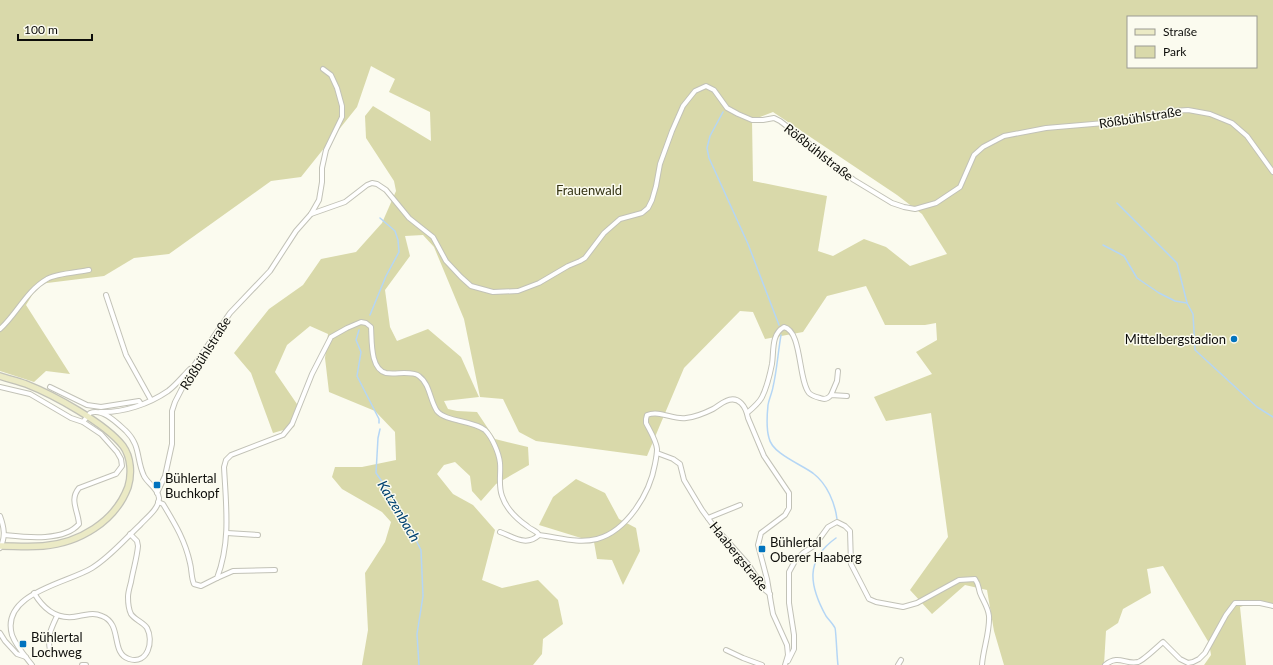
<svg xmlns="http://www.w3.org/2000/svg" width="1273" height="665" font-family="Lato,sans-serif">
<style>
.green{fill:#d9d9aa;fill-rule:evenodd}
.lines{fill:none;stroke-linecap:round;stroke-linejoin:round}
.stream{stroke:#b5d6f5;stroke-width:1.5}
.minor-casing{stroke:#c2c2b7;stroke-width:6}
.secondary-casing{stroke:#c2c2b7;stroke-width:8}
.minor{stroke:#fff;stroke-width:4}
.secondary{stroke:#ebeac5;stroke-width:5.5}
.poi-dot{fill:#0173be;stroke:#fbfbef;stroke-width:1.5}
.labels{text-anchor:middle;stroke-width:3;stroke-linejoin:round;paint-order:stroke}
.street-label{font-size:13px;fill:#0d0d0a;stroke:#fbfbef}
.park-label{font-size:13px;fill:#333212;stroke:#fbfbef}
.poi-label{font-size:13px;fill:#0d0d0a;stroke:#fbfbef;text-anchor:start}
.water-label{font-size:14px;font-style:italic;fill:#004270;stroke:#fbfbef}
</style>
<rect width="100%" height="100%" fill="#fbfbef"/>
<g class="green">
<path d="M0 0H1273V604L1257 601 1240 607 1246 665H1204L1211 655 1209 643 1163 566 1147 569 1151 593 1123 609 1118 623 1106 631 1104 665H1004L994 631 987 590 965 585 932 614 910 590 948 537 931 413 886 421 874 397 932 374 916 352 937 340 936 323 925 325H885L866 286 827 296 803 332 765 339 753 312 740 311 684 368 647 456 536 441 519 432 503 399 480 397 464 319 434 247 423 235 405 236 410 256 385 290 390 327 397 341 428 329 461 357 479 397 444 401 448 409 457 411 477 412 495 439 528 447 529 465 496 484 481 501 472 491 470 476 455 462 444 465 437 474 453 494 473 505 495 530 482 580 502 588 538 580 558 600 563 624 543 639 542 654 533 665H362L368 630 365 573 385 542 391 522 382 512 342 489 332 477 335 467H362L396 460 395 432 375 411 329 392 325 358 328 334 310 326 287 345 275 372 299 407 294 427 273 433 251 373 234 353 269 309 303 285 321 259 356 252 382 223 396 191 394 181 366 138 365 116 373 106 431 141 430 112 389 92 395 79 371 66 357 107 301 177 271 181 169 254 134 258 104 276 39 284 26 305 70 374 46 371 34 382 0 371ZM1128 17H1256V67H1128ZM773 112 897 195 922 214 947 254 910 266 886 247 864 239 833 256 818 251 827 196 753 181 752 120Z"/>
<polygon points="576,479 605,493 619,519 636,528 640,551 623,585 612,560 597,559 594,542 539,525 553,497"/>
</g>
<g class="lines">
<g class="stream">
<polyline points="723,112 710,136 707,148 709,158 748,244 779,325"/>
<polyline points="1117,203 1177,263 1187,303 1193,314 1195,350 1257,407 1273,417"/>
<polyline points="1103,245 1124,256 1137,278 1159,293 1175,301 1187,303"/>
<polyline points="370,315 386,276 399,252 398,240 395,231 380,218"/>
<polyline points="359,330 356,340 361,352 357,376 379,419 379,423"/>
<path d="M781 335C778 352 777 370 773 387 772 393 769 399 768 405 767 415 766 428 769 438 772 454 803 465 814 474 827 484 835 503 837 519"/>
<polyline points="380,429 378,438 376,473 397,503 421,550 423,596 417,634 419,665"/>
<path d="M836 538C805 560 809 585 826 616 829 620 833 624 835 628 836 630 837 659 838 665"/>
</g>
<defs>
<g id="minor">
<polyline points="311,214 345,202 367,185 372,183 377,184 386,190 409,218 433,237 446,261 461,277 471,286 493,292 518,291 539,283 568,266 580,261 585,258 604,233 620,219 642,213 648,208 652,200 656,186 660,164 672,131 683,106 695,91 706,86 714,90 727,108 738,114 752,120 763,120 774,118 780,121 805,140 837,168 854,180 892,203 904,207 915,209 936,203 960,187 974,155 983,147 1004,136 1046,128 1128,121 1156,116 1172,111 1188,110 1210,114 1232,123 1247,136 1273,172"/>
<polyline points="106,295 126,355 151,400"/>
<path d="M0 329C17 314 26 291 47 279 54 274 79 272 89 270"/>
<path d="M0 387 30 394 71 418 83 422 101 434 117 452 121 459 122 466 116 474 79 488C69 500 78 510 79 524 64 542 24 537 4 535"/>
<polyline points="50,387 87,405 101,407 139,401 141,404"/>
<polyline points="831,395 837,381 838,371"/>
<path d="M100 412C123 413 149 404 168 391 176 385 183 376 190 369"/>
<path d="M747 413C753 408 759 403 762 397 767 387 770 374 772 364 774 351 771 334 784 327 802 331 798 379 809 393 812 396 816 397 820 398 825 400 828 399 831 395L847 396"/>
<polyline points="657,453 673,459 680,464 684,480 702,510 713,525 748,564 765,590 770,594"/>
<polyline points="157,493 165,476 172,444 172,411 175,402 193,367 230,313 270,271 296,231 311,214 319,200 322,182 322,168 326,150 342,117 342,106 337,88 331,75 323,69"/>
<path d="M158 502 163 504C175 524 185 540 190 563 192 571 191 577 194 584L201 586 217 578C231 542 226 505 224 467L226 460 231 455 283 435 292 424 312 374 331 337 347 328 361 322 366 323 371 327C372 341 370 369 386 373 392 374 399 373 404 373 409 373 416 373 419 376 430 384 430 401 437 411 446 422 472 420 485 430 492 437 499 453 500 463 501 474 498 485 502 496 506 508 517 519 527 526 531 530 536 530 539 535 558 537 577 544 597 539 627 531 650 493 655 464 656 459 657 454 657 449 656 440 650 431 646 423V419L647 415C660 410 673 420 686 418 695 417 705 413 713 409 717 407 721 403 726 401 739 395 746 407 748 418L764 456 789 493V508L785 515 761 533 758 545 767 579 771 603 773 614 787 645 788 655 785 665"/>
<path d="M0 516C4 527 6 537 0 548"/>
<polyline points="708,518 740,505"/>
<path d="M500 532C514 537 526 547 539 535"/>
<polyline points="227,533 258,535"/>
<polyline points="217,578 233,571 275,570"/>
<path d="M34 593C44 610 58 621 79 616 87 615 93 612 102 616 123 624 110 653 129 659 148 665 154 641 147 628 143 622 135 620 131 614 129 610 128 601 128 597 128 592 130 586 131 582 133 570 137 558 138 546L137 541 130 534"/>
<polyline points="0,633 5,641 17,654 26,657"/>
<path d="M50 650C47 636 51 629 57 616"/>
<polyline points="726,650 743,658 762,665"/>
<path d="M788 661 794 649V635L789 603V572L795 561 803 553 815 545 828 527 837 522 845 526 850 531 851 564 869 599 876 602 903 607 917 603 959 580 975 579C979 585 978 587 980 593 983 601 988 607 989 616 990 632 983 649 982 665"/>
<path d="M32 665C25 656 16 646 12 635 0 593 68 583 92 568 110 557 125 539 140 525 146 518 159 509 159 498 158 488 148 484 144 476 136 459 141 446 126 431 117 423 103 408 90 413L83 422"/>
<polyline points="82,665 86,665"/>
<polyline points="898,665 901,660"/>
<path d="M1105 665C1119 654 1125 665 1138 662 1144 660 1157 647 1163 642L1180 659 1188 663 1193 662 1199 659 1205 653 1226 615 1235 603H1260L1273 606"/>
</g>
<path id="secondary" d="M0 376C9 379 18 381 26 384 54 395 105 423 123 446 131 457 132 474 128 487 115 522 79 543 43 546 28 547 14 546 0 546"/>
</defs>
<use href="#minor" class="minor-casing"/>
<use href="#secondary" class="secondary-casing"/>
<use href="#minor" class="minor"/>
<use href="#secondary" class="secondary"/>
</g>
<g class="poi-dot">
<circle cx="1234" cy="339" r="4"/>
<rect x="153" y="481" width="8" height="8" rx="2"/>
<rect x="758" y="545" width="8" height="8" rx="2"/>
<rect x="19" y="640" width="8" height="8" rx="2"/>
</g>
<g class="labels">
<g class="street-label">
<text transform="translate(1140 117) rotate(-9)" y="5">Rößbühlstraße</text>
<text transform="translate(819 152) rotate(38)" y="5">Rößbühlstraße</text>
<text transform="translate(205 353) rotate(-58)" y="5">Rößbühlstraße</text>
<text transform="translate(739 556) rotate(51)" y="5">Haabergstraße</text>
</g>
<g class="park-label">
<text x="589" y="195">Frauenwald</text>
</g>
<g class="poi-label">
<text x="1226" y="344" text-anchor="end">Mittelbergstadion</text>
<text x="165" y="483">Bühlertal<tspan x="165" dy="15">Buchkopf</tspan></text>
<text x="770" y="547">Bühlertal<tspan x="770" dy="15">Oberer Haaberg</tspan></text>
<text x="31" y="642">Bühlertal<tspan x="31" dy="15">Lochweg</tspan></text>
</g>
<g class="water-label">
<text transform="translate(399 511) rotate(59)" y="5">Katzenbach</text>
</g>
</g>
<rect x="1127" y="16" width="130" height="52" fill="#fbfbef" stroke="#9c9c93"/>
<rect x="1135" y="29" width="20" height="6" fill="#ebeac5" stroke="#9c9c93"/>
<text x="1163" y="36" font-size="12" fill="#0d0d0a">Straße</text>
<rect x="1135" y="46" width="20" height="12" fill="#d9d9aa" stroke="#9c9c93"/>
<text x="1163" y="56" font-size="12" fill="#0d0d0a">Park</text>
<path d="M18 34v6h74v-6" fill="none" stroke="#0d0d0a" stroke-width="2"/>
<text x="24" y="34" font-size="12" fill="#0d0d0a" stroke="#fbfbef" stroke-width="3" paint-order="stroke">100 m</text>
</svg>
